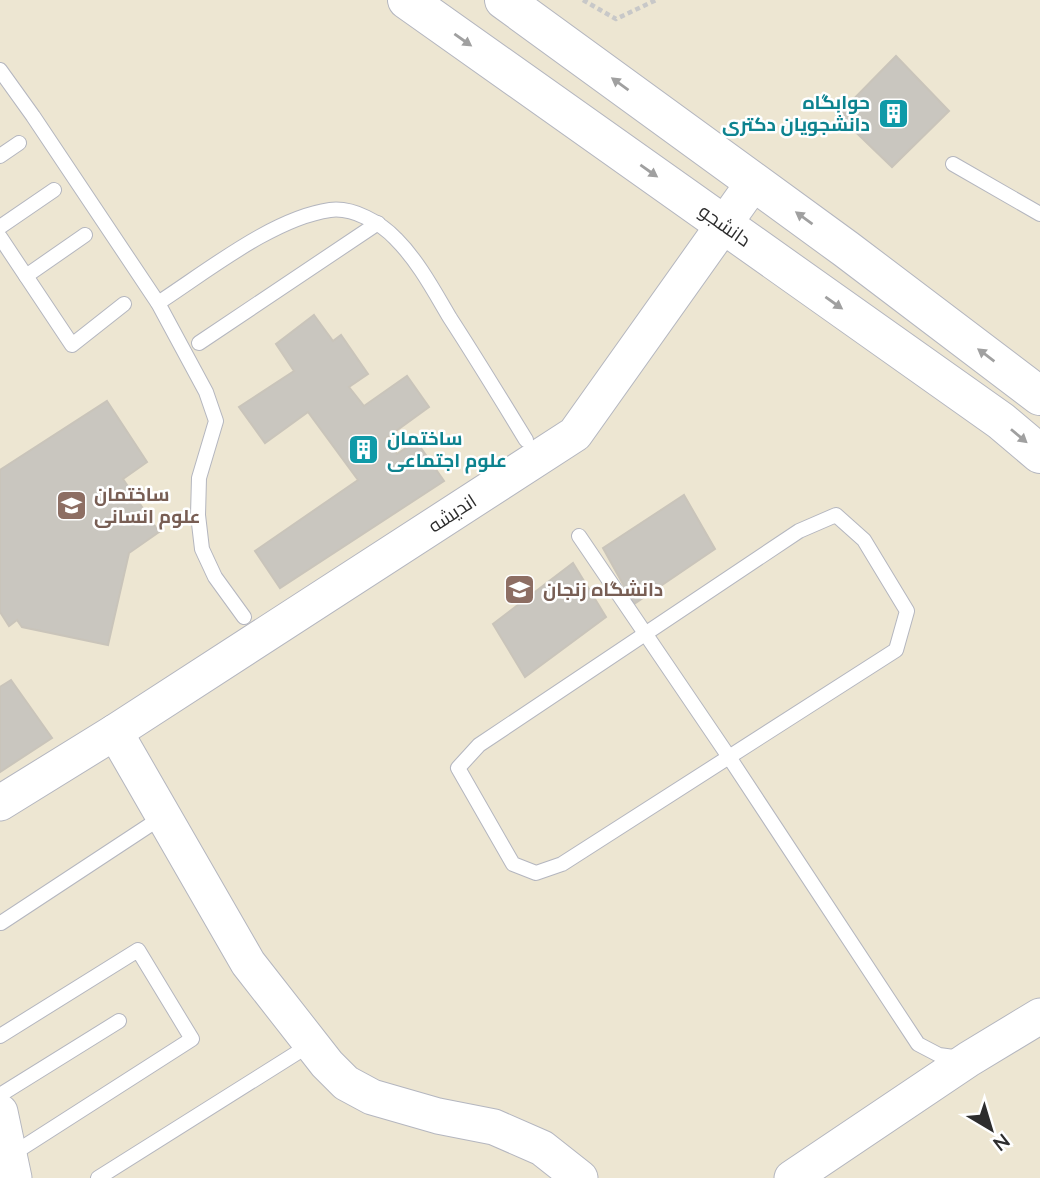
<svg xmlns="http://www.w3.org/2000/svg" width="1040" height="1178" font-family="Lato,Cairo,sans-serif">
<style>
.education{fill:#ede6d2}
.building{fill:#c9c6bf;stroke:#c9c4ba;stroke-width:2}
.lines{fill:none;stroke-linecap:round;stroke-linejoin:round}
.service-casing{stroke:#b4b6bf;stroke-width:16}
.tertiary-casing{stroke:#b4b6bf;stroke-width:37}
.secondary-casing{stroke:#b4b6bf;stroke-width:40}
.path{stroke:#c8c8c8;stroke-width:4.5;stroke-dasharray:5 3.5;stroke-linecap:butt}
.service{stroke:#fff;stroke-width:14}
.tertiary{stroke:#fff;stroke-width:35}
.secondary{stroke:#fff;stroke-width:38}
.oneway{fill:#a0a0a0}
.labels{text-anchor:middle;stroke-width:5;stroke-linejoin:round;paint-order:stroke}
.culture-label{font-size:19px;font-weight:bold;fill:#0d838f;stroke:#fff;text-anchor:end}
.street-label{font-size:19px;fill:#2d2d2d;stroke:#fff}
.education-label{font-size:19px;font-weight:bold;fill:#785e54;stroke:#fff;text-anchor:start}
</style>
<rect width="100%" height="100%" fill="#ede8e1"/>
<rect class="education" x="0" y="0" width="1040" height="1178"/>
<g class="building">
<polygon points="896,56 949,111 892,167 838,115"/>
<polygon points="314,315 333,341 341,335 368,374 349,387 364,406 407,376 429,407 385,439 397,454 416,441 444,481 280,588 255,551 358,480 308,412 265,443 239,407 294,371 276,344"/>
<polygon points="107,401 147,462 123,479 159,532 129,553 108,645 22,627 17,620 9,626 0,612 0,470"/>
<polygon points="684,495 715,549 634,604 603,548"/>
<polygon points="573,563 606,617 525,677 493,624"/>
<polygon points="11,680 52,738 0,772 0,687"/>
</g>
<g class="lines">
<defs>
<g id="service">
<polyline points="0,70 33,116 158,303 206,392 216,421 199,478 198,515 202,549 215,577 244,617"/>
<polyline points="0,156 19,143"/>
<polyline points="953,164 1040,214"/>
<polyline points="0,227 54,190"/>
<polyline points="0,237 72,345 124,304"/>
<polyline points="26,276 85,235"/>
<path d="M158 303C206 272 273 218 330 210 353 207 381 223 396 239 418 261 434 291 450 318 476 358 501 399 526 440"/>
<polyline points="199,343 378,223"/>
<polygon points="836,515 864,540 907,611 896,650 562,864 536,873 513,864 458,768 479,745 799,531"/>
<polyline points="579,536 729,757 918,1044 939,1055 961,1058"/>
<polyline points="1,923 162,817"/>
<polyline points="0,1036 138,950 192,1039 11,1155"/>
<polyline points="0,1095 119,1021"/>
<polyline points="98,1178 311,1044"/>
</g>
<g id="tertiary">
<polyline points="115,732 248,963 327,1064 346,1083 372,1097 438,1116 494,1127 542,1148 580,1178"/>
<polyline points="0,803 115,732 575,434 754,182"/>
<polyline points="0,1112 14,1178"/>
<polyline points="792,1178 969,1059 1040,1016"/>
</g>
<g id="secondary">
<polyline points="407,0 1001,421 1040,454"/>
<polyline points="504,0 846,249 1040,396"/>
</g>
</defs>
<use href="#service" class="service-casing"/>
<use href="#tertiary" class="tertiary-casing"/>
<use href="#secondary" class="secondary-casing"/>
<polyline class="path" points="583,0 616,19 656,0"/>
<use href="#service" class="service"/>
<use href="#tertiary" class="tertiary"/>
<use href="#secondary" class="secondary"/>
</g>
<defs><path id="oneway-solid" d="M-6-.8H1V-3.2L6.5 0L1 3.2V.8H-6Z" transform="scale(1.75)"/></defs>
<g class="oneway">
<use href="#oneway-solid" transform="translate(463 40) rotate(35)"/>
<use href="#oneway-solid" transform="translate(620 84) rotate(-144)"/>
<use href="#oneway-solid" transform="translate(649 171) rotate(35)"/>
<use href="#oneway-solid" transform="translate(804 218) rotate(-144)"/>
<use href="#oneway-solid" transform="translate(834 303) rotate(35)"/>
<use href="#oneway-solid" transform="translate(986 355) rotate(-143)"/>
<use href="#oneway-solid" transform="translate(1019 436) rotate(40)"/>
</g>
<defs>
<symbol id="building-square" viewBox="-11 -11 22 22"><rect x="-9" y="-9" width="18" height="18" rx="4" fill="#0f9aa8" stroke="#fff"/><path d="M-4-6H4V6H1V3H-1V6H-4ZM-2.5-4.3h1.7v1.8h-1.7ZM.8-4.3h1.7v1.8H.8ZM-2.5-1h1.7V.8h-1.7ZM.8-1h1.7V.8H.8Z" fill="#fff"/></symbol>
<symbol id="university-square" viewBox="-11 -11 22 22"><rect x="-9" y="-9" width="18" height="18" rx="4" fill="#8d6e63" stroke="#fff"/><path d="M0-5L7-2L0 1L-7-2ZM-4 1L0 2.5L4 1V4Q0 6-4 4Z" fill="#fff"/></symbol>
</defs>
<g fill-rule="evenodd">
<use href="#building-square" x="876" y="96" width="35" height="35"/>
<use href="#building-square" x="346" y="432" width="35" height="35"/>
<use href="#university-square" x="54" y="488" width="35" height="35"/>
<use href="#university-square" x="502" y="572" width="35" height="35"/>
</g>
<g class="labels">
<g class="culture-label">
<text x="870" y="109">حوابگاه<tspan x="870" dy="22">دانشجویان دکتری</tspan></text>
<text x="387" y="445" text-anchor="start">ساختمان<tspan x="387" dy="22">علوم اجتماعی</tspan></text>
</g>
<g class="street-label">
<text transform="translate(725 225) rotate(35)" y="7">دانشجو</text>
<text transform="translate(452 513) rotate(-33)" y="7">اندیشه</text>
</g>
<g class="education-label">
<text x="94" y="501">ساختمان<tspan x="94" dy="22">علوم انسانی</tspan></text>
<text x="543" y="596">دانشگاه زنجان</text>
</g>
</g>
<g transform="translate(991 1129) rotate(142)" stroke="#ffffff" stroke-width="5" paint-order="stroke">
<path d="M0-5L12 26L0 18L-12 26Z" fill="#2d2d2d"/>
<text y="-10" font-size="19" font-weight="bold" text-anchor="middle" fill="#2d2d2d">N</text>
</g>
</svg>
